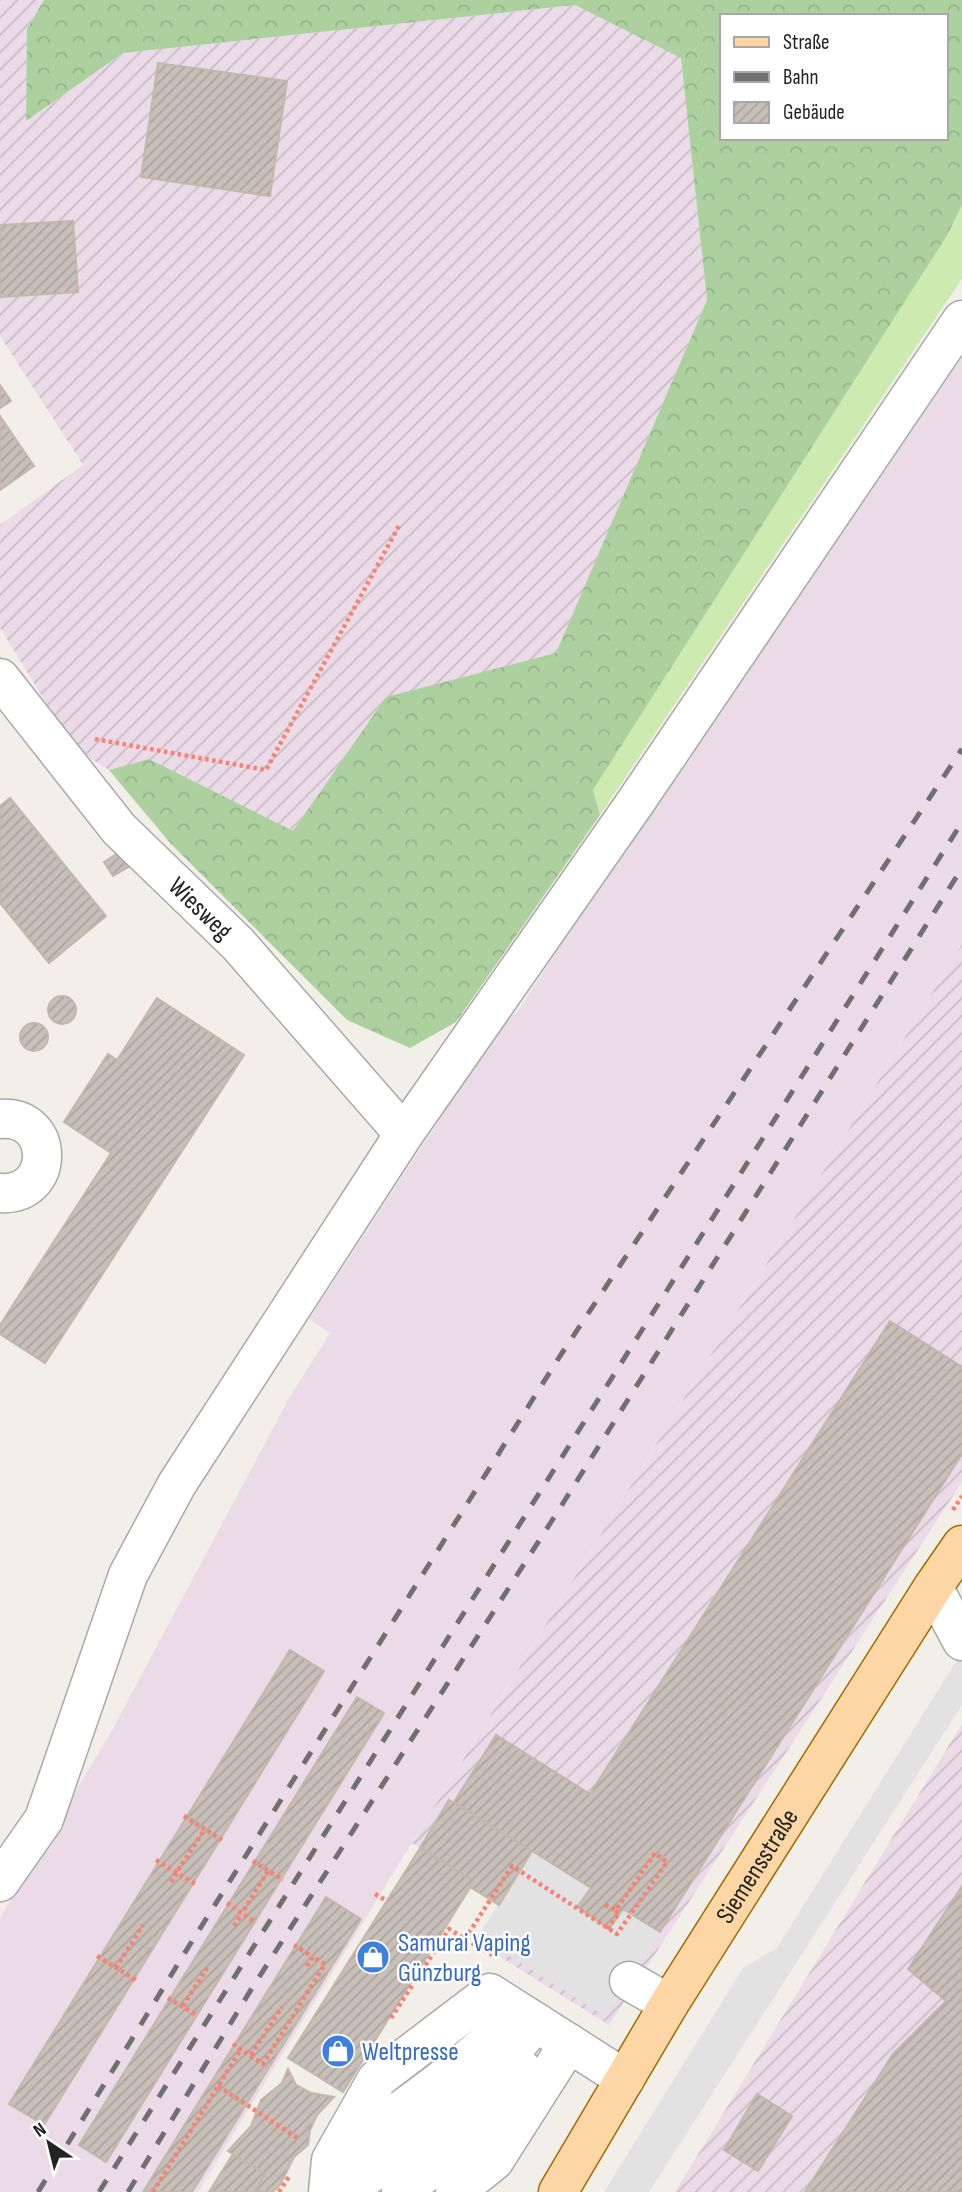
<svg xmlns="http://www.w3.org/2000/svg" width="962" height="2192" font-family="'Sofia Sans Condensed',sans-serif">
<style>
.industrial{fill:url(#industrial-furrows)}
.railway{fill:#ebdbe8}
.grass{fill:#cdebb0}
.forest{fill:url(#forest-crowns);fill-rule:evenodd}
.parking{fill:#e2e2e2}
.building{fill:url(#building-hatch);stroke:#c4b6ab;stroke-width:2}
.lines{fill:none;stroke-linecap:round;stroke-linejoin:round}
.minor-casing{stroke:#a9a9a9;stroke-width:41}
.major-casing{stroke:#a06b00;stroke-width:41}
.path{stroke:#fa8072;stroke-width:4.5;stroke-dasharray:3.5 3.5;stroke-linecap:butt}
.minor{stroke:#fff;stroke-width:38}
.major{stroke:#fcd6a4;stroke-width:38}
.rail{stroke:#707070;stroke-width:5;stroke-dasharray:14 14;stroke-linecap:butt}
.labels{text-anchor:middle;stroke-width:5;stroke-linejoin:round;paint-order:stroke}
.street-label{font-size:26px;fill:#222;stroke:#fff}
.shop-label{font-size:26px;fill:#366cbe;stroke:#fff;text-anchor:start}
</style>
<defs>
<pattern id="industrial-furrows" width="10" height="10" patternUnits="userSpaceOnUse" patternTransform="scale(1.75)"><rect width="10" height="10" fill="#ebdbe8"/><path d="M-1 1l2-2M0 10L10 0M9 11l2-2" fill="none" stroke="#c9bcc7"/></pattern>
<pattern id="forest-crowns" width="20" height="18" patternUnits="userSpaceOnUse" patternTransform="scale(1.75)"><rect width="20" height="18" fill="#add19e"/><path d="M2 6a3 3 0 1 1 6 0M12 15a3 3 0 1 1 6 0" fill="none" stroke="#95b388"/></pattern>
<pattern id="building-hatch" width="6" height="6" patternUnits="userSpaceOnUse" patternTransform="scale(1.75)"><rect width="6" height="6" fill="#c7bfb8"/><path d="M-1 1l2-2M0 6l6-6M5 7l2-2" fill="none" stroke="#aba49e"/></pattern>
</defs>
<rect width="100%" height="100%" fill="#f2efe9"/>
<g class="industrial">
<polygon points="0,0 44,0 27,29 27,120 123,53 575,5 681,57 707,300 422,967 74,748 0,628 0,525 83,465 0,336"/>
<polygon points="962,944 962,1482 609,2025 475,1941 498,1905 470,1887 473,1881 412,1843"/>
<polygon points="962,1724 962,2192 675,2192"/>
</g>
<polygon class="railway" points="962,347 962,944 198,2192 0,2192 0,1918 111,1732 288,1400 330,1333 309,1319 508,1015 515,1015 729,689"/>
<polygon class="grass" points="962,205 962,279 600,815 593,790 948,234"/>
<path class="forest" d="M44 0H962V205L948 234 593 790 600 815 456 1022 410 1048 347 1020 171 844 109 770 149 759 293 831 386 697 556 653 707 300 681 58 575 5 123 53 26 121 27 29ZM722 16H946V138H722Z"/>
<g class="parking">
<polygon points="962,1652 962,1705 649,2192 604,2192 743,1968 777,1948"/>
<polygon points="532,1851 591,1888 578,1907 609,1929 623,1909 660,1932 606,2017 478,1936"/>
</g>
<g class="building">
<polygon points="158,63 287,81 270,196 141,177"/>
<polygon points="73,221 78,292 0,297 0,225"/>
<polygon points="0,385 11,401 0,408"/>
<polygon points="0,416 34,466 0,490"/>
<polygon points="10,798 106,916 49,963 0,903 0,806"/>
<polygon points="123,850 132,865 113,876 104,862"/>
<circle cx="62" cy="1010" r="14"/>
<polygon points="157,998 244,1055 45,1363 0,1334 0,1325 111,1153 64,1122 108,1054 117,1060"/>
<circle cx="34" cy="1037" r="14"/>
<polygon points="890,1321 962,1367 962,1454 660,1932 623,1909 609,1929 577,1907 591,1888 454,1802 496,1735 590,1794"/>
<polygon points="290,1650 324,1671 44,2125 9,2104"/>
<polygon points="357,1697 384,1713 106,2162 79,2145"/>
<polygon points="449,1800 532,1851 499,1905 470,1887 474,1881 420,1848"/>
<polygon points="420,1848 474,1881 343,2092 288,2058"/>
<polygon points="962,1886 962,2192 805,2192 893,2054 946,2001 908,1969"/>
<polygon points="326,1897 361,1919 192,2192 143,2192"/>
<polygon points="288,2069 296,2085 311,2093 334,2097 317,2115 310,2130 308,2145 294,2157 280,2185 273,2192 254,2192 265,2174 228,2151 251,2126 261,2100 282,2083"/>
<polygon points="757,2094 792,2116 758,2171 724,2150"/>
<polygon points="233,2154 265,2174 254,2192 209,2192"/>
</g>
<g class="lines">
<defs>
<g id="minor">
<path id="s1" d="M0 678 119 829 238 944 404 1134"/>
<path d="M0 1119C56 1114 56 1197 0 1193"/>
<polyline points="933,1587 962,1641"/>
<polyline points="0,1882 44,1819 128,1575 177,1484 404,1134 637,800 962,320"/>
<polyline points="629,1981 669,2004"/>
<path d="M343 2152C402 2109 464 2068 515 2016"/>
<polyline points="328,2192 331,2160 377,2079 490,1993 625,2079"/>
<polyline points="346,2192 479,2091 536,2022"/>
<polyline points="401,2192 481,2130 524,2071"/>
<polyline points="455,2192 494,2161 569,2043"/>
</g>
<g id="major">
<path id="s2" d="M558 2192 669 2004 933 1587 962 1545"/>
</g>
</defs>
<use href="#minor" class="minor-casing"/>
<use href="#major" class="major-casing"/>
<g class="path">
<polyline points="95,739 266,770 400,524"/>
<polyline points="953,1510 962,1496"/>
<polyline points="184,1816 222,1840"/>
<polyline points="156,1860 195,1884"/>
<polyline points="253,1861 283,1880"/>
<polyline points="178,1870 205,1829"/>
<polyline points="171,1882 177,1873"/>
<polyline points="375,1894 387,1901"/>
<polyline points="227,1903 256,1923"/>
<polyline points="244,1910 268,1871"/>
<polyline points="234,1926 242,1914"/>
<polyline points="607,1929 619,1913 612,1909"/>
<polyline points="465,1939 512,1866 617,1934 667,1862 655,1853 616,1910 605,1905"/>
<polyline points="294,1945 313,1957"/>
<polyline points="97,1956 136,1980"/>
<polyline points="116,1968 143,1925"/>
<polyline points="168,1998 198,2016"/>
<polyline points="183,2006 207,1968"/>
<polyline points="391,2018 449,1929 492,1955"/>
<polyline points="233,2044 263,2064 325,1964 313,1957 305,1969"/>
<polyline points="251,2055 282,2007"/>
<polyline points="218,2086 299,2139"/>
<polyline points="153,2192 241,2049"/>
<polyline points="279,2192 290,2175"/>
</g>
<use href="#minor" class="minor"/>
<use href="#major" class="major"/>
<g class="rail">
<polyline points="38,2192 189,1946 560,1356 962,749"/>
<polyline points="99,2192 962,822"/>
<polyline points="128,2192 252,1988 553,1519 962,868"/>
</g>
</g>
<defs>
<symbol id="shop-disc" viewBox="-11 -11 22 22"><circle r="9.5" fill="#3f7fe0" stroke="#fff"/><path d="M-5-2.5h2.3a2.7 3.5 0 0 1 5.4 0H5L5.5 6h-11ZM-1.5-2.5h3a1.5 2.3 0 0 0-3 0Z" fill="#fff"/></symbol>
</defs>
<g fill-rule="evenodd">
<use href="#shop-disc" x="354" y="1938" width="38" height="38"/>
<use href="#shop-disc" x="319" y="2032" width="38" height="38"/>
</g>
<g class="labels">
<g class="street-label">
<text dy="9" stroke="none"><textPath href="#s1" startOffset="306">Wiesweg</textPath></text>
<text dy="9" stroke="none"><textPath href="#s2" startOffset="382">Siemensstraße</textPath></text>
</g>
<g class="shop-label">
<text x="398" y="1951">Samurai Vaping<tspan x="398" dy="30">Günzburg</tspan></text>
<text x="362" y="2060">Weltpresse</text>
</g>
</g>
<rect x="720" y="14" width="228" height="126" fill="#ffffff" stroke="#a7a7a7" stroke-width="2"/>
<rect x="734" y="37" width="35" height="10" fill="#fcd6a4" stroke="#a7a7a7" stroke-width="2"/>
<text x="783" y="49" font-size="21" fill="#222222">Straße</text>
<rect x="734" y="72" width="35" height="10" fill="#707070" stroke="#a7a7a7" stroke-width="2"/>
<text x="783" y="84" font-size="21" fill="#222222">Bahn</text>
<rect x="734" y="102" width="35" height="21" fill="url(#building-hatch)" stroke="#a7a7a7" stroke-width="2"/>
<text x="783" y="119" font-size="21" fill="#222222">Gebäude</text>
<g transform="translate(49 2143) rotate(325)" stroke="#ffffff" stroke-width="5" paint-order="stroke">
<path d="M0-5L12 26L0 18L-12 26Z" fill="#222222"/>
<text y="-10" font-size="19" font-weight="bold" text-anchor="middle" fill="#222222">N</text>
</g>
</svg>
